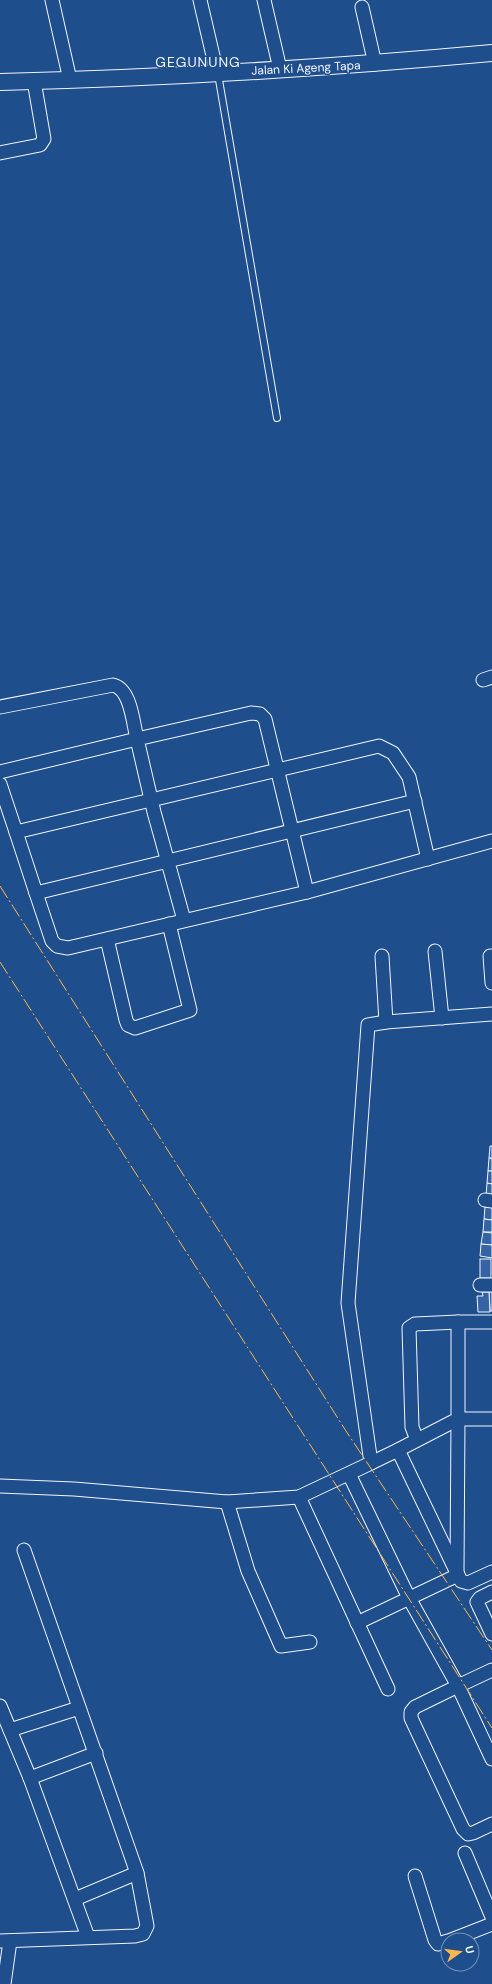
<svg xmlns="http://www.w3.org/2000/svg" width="492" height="1984" font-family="'DM Sans',sans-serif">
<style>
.building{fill:#3563a3;stroke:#f2f6ff}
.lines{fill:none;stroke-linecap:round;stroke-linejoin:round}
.service-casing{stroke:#f2f6ff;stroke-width:8}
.minor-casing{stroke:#f2f6ff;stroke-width:15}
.tertiary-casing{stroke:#f2f6ff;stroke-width:18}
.service{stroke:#1f4e8c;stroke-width:6}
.minor{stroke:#1f4e8c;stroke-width:13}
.tertiary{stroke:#1f4e8c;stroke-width:16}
.power{stroke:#ffb74d;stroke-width:1;stroke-dasharray:14 3 2 3;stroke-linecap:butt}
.labels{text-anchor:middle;stroke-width:3;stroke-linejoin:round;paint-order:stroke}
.street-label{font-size:12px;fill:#f2f6ff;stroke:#1f4e8c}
.quarter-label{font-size:14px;letter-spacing:1px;fill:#f2f6ff;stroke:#1f4e8c}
</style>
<rect width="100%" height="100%" fill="#1f4e8c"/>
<g class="building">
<polygon points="490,1146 492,1146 492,1158 489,1158"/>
<polygon points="489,1158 492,1159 492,1171 488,1171"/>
<polygon points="488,1171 492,1171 492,1184 487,1183"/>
<polygon points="487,1183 492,1184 492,1196 486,1196"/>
<polygon points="485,1207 492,1207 492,1220 484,1219"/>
<polygon points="484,1219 492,1220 492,1232 483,1232"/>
<polygon points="483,1232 492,1233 492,1245 481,1244"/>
<polygon points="481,1244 492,1245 492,1258 480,1256"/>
<rect x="480" y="1259" width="11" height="19"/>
<polygon points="492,1291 492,1311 490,1311 489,1292"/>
<polygon points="482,1292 489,1292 490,1312 478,1312 477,1296 483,1296"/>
</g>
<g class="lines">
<defs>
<polyline id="service" points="218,74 277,418"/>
<g id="minor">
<polyline points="52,0 70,80"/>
<polyline points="200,0 217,73"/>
<polyline points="264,0 280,69"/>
<polyline points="362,7 375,64"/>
<polyline points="0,153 40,145 44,139 34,81"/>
<polyline points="483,680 492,677"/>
<path d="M0 707 113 685C131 689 133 723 137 739L0 772"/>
<polyline points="0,784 16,832"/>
<polyline points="415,801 36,893 52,941 57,946 68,948 307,892 492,841"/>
<polyline points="36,893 16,832 379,746 393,753 409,777 428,859"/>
<polyline points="184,920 154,812 137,739 251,713 260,714 265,719 307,892"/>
<polyline points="107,939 126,1020 128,1025 135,1028 190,1010 169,924"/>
<polyline points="435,951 442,1018"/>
<polyline points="382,956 386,1022"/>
<polyline points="492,956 490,956 492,983"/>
<polyline points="485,1200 492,1201"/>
<polyline points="480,1285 492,1285"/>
<polyline points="417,1440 412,1427 409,1328 415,1324 458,1322"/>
<polyline points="398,1450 371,1463 348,1303 368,1025 386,1022 492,1014"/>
<polyline points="349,1474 409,1598 458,1686 415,1707 411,1712 411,1718 463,1829 468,1834 473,1833 492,1824"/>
<polyline points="0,1486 74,1489 227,1502 299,1497 371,1463"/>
<polyline points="299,1497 388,1689"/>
<polyline points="227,1502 248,1571 281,1646 310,1642"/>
<polyline points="457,1571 458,1419 492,1419"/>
<polyline points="458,1575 398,1450 458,1419 458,1322 492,1322"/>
<polyline points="492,1592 480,1598 477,1602 492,1634"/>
<polyline points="357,1623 458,1575 461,1581 468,1583 492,1572"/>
<polyline points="492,1670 458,1686 492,1759"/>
<polyline points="0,1706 30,1778 88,1937"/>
<polyline points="10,1730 79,1708"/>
<polyline points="30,1778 96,1753"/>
<polyline points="465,1853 492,1917"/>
<polyline points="415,1876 435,1940 438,1944 448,1941"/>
<polyline points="75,1899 137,1873"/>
<polyline points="451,1940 492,1924"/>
<polyline points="0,1941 135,1936 143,1934 147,1926 137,1873 24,1550"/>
<polyline points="4,1984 10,1941"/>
</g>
<path id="tertiary" d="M0 82C164 78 328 68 492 53"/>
</defs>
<use href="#service" class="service-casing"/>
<use href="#minor" class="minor-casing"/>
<use href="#tertiary" class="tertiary-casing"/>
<use href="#service" class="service"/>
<use href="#minor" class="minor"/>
<use href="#tertiary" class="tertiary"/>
<g class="power">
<polyline points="0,886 346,1431 492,1650"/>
<polyline points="0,962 492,1728"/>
</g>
</g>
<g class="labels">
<g class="street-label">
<text transform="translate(306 68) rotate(-3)" y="4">Jalan Ki Ageng Tapa</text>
</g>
<g class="quarter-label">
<text x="198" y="67">GEGUNUNG</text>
</g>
</g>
<g transform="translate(460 1952) rotate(76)"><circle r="19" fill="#1f4e8c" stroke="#7391ba"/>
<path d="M0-3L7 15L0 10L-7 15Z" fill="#ffb74d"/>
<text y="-6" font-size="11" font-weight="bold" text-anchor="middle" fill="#f2f6ff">U</text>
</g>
</svg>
